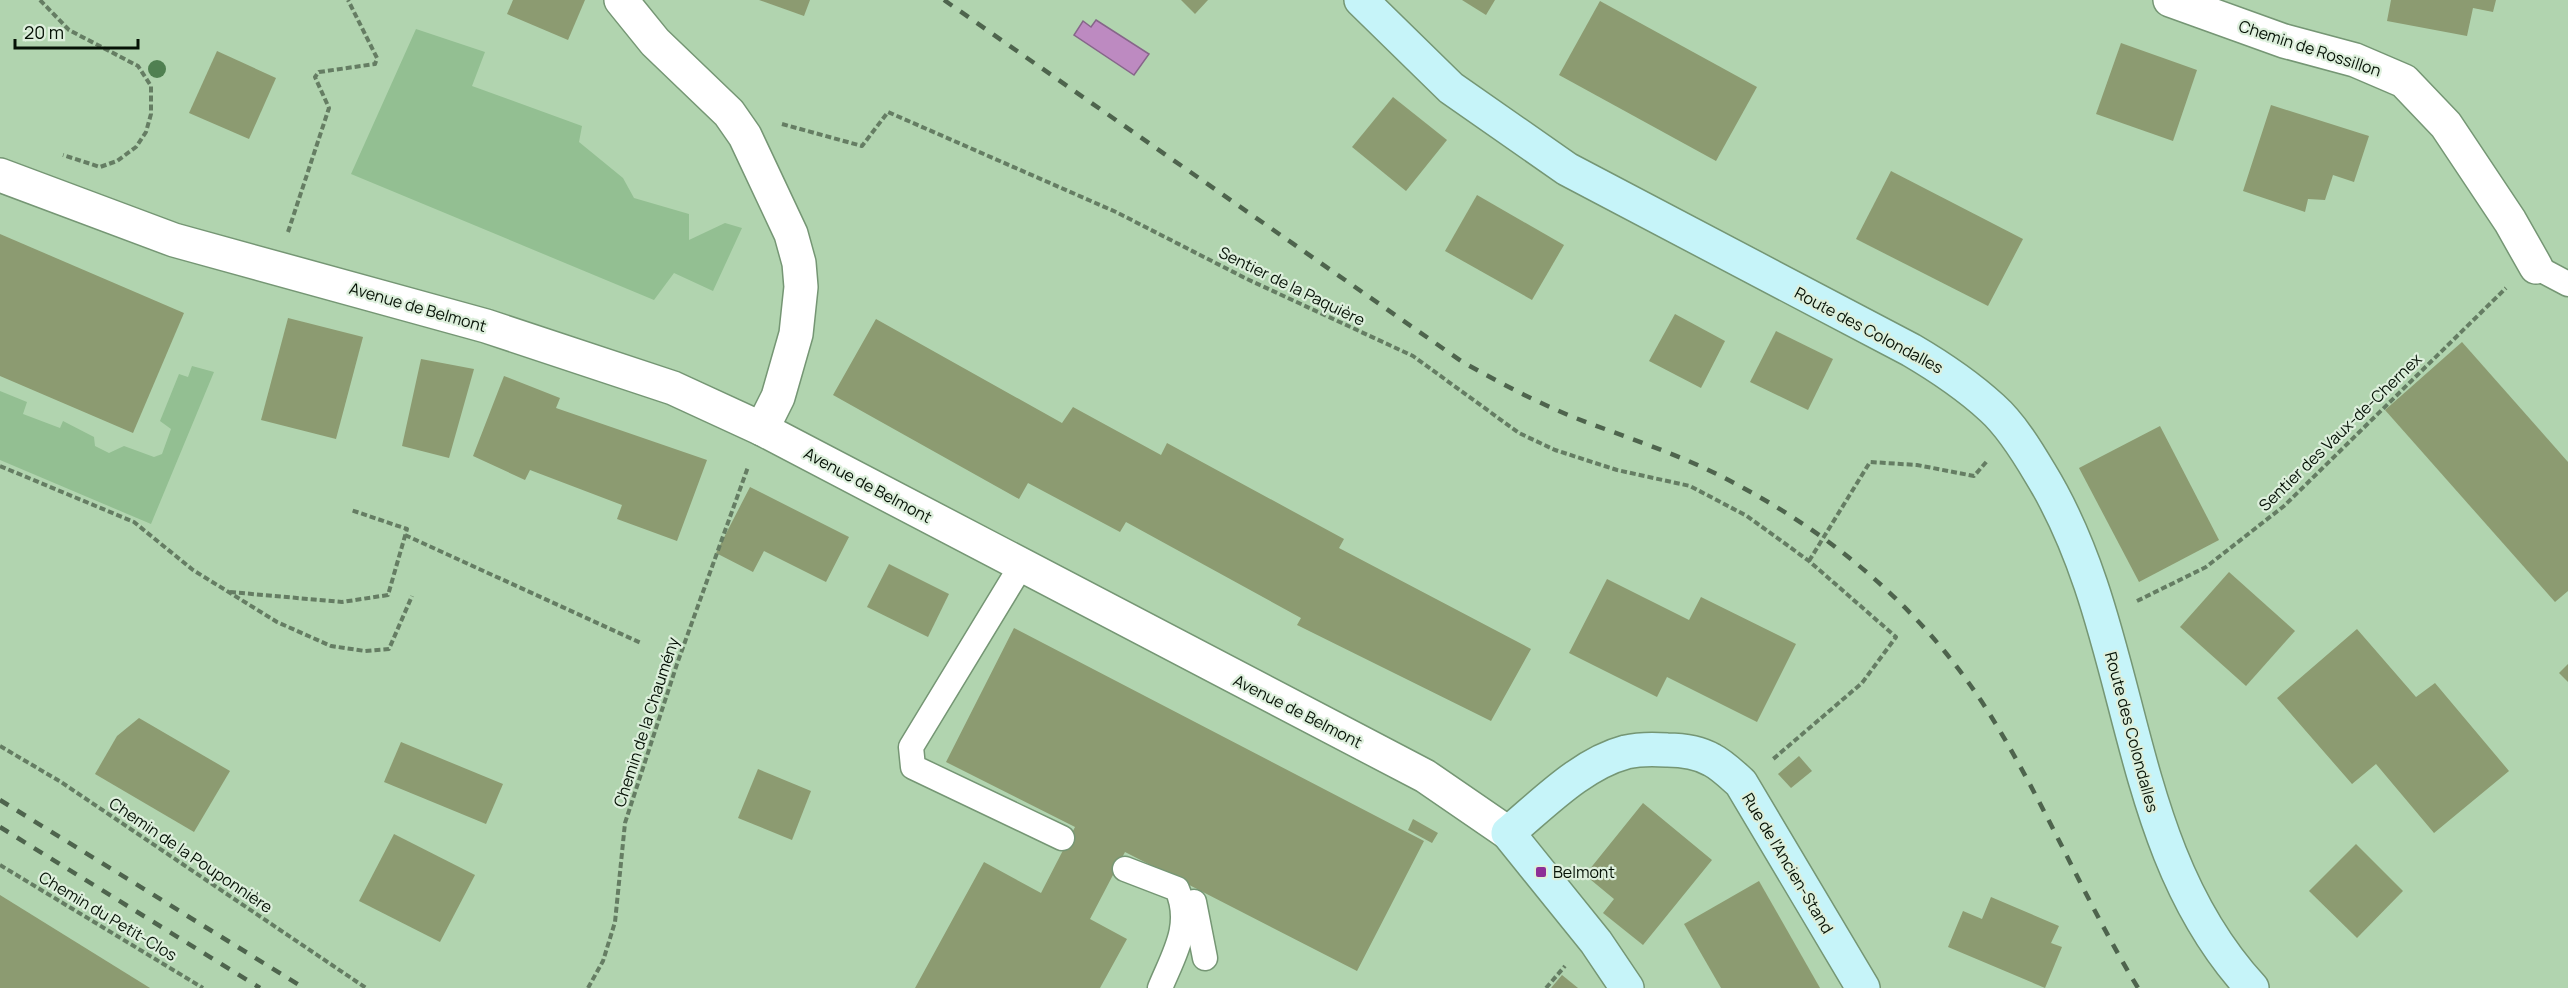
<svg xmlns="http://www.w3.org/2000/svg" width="2568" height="988" font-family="Manrope,sans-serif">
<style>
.green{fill:#93bf92}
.water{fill:#bd8ac1;stroke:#866689;stroke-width:1.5}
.building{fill:#8c9b71}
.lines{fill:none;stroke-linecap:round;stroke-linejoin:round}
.lane-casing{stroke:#759674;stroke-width:27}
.street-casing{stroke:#759674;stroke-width:36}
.secondary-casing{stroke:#759674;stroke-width:36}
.path{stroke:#657d63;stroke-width:4;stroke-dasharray:6 3;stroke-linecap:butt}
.lane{stroke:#fff;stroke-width:24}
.street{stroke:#fff;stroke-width:33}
.secondary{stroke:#c6f4f9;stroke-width:33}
.rail{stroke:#4e644d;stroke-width:4.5;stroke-dasharray:10 10;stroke-linecap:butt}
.tree{fill:#508051}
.poi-dot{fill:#8d2e97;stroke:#ddefdc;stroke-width:2}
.labels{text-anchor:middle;stroke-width:4.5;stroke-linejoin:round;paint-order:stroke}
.street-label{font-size:16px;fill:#061206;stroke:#ddefdc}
.poi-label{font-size:16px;fill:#061206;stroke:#ddefdc;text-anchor:start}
</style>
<rect width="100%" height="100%" fill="#b1d4af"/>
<g class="green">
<polygon points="416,29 485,52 472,86 582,126 579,142 623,178 634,198 689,214 689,240 725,223 742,228 713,291 674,273 654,300 351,174"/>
<polygon points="192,366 214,372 151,524 0,460 0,391 27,402 23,414 60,428 63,421 94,437 95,446 109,453 124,446 154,457 162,454 171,429 160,421 179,374 188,377"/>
</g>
<polygon class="water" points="1096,20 1149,54 1134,75 1074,35 1083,21 1091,27"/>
<g class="building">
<polygon points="513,0 585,0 568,40 507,14"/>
<polygon points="759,0 810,0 804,16"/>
<polygon points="1181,0 1208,0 1195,14"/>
<polygon points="1462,0 1495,0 1486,15"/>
<polygon points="2391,0 2496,0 2493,12 2473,8 2467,36 2387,21"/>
<polygon points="1600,1 1757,87 1716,161 1559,75"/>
<polygon points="2121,43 2197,70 2173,141 2096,114"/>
<polygon points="217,51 276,78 249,139 189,113"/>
<polygon points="1393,97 1447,140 1406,191 1352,147"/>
<polygon points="2271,105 2369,136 2354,182 2333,175 2325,200 2308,199 2305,212 2243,191"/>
<polygon points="1891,171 2023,239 1988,306 1856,239"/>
<polygon points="1477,195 1564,245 1532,300 1445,251"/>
<polygon points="0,234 184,313 133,433 0,376"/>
<polygon points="1675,314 1725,341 1701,388 1649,361"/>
<polygon points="288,318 363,337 336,439 261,420"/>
<polygon points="876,319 1062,423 1073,407 1161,455 1167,443 1344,539 1339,548 1531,649 1491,721 1297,625 1301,618 1126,522 1120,532 1028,483 1019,499 833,395"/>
<polygon points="1776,331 1833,359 1808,410 1750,382"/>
<polygon points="2462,342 2568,462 2568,591 2555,602 2385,410"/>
<polygon points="421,359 474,369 449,458 402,446"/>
<polygon points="504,376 560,398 556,408 707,460 677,541 617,519 622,505 530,470 525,480 473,456"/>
<polygon points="2160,426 2219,540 2139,582 2079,468"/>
<polygon points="750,487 849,537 826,582 764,551 753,572 716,553"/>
<polygon points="889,564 949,594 928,637 867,607"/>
<polygon points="2229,572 2295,631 2246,686 2180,627"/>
<polygon points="1607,579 1689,620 1701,597 1796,644 1757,722 1667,677 1657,697 1569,653"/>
<polygon points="1014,628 1424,841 1357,971 1125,852 1090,919 1127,939 1100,988 915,988 984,862 1041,893 1075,827 946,762"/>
<polygon points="2357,629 2416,697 2435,683 2509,771 2434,833 2376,764 2352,784 2277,698"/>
<polygon points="2568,664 2568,682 2559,673"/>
<polygon points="139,718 230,771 194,832 95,774 117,736"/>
<polygon points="401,742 503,784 486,824 384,782"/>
<polygon points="1799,756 1812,771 1791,788 1778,774"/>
<polygon points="758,769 811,791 792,840 738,818"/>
<polygon points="1643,803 1712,860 1643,945 1603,913 1614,899 1585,875"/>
<polygon points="1413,819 1438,833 1432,843 1408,830"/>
<polygon points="394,834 475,875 440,942 359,901"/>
<polygon points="2356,844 2403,891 2357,938 2309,891"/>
<polygon points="1759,881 1820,988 1721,988 1684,924"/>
<polygon points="0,895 150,988 0,988"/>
<polygon points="1991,897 2059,926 2051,943 2062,947 2045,988 1948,947 1963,911 1982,919"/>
<polygon points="1562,975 1578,988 1551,988"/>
</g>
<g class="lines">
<defs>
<g id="lane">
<polyline points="2536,267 2568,284"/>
<polyline points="1021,566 911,747 913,767 1062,838"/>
<path d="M1125 869 1177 889C1193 925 1174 954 1160 988"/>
<polyline points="1194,902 1205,958"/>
</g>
<g id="street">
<polyline points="621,0 655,42 729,113 745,136 791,234 799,263 801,287 796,334 778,397 762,429"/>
<polyline points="2170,0 2284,41 2355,60 2404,81 2446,125 2510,221 2536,267"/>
<polyline points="0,175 174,240 486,326 673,388 762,429 1425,776 1508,833"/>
</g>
<g id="secondary">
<path d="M1361 0 1451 88 1567 169 1911 350C1940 367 1967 385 1992 408 2011 425 2027 451 2040 473 2139 634 2119 844 2252 988"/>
<path d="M1627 988 1596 942 1508 833C1543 804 1581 764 1626 752 1639 749 1654 749 1667 750 1683 750 1698 752 1712 760 1722 765 1732 775 1741 783L1863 988"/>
</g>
</defs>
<use href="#lane" class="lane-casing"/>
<use href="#street" class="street-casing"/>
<use href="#secondary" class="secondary-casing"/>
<g class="path">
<polyline points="40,0 69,30 138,66 151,86 151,114 146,132 136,147 117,161 100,167 63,155"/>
<polyline points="782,124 862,146 888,112 1116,212 1247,279 1413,356 1519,433 1555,450 1617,470 1690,486 1747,516 1809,561 1896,637 1862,683 1772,760"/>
<polyline points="288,232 329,108 315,77 319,72 375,64 377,58 348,0"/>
<polyline points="0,466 134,522 193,570 277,622 331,646 365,651 389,649 412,596"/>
<polyline points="405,535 641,643"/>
<polyline points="1809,561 1870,462 1917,465 1974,476 1988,460"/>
<polyline points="230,592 342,602 388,595 407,529 351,510"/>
<polyline points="2137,601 2206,567 2284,506 2506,288"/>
<polyline points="0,746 61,782 366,988"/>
<polyline points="0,865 203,988"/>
<polyline points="588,988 603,961 615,922 625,823 677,664 748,467"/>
<polyline points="1546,988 1565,966"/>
</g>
<use href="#lane" class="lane"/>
<use href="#street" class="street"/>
<use href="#secondary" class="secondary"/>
<g class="rail">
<path d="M944 0 1461 361C1498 382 1534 401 1573 417 1627 438 1683 455 1734 483 1837 537 1926 613 1989 713 2044 801 2084 899 2138 988"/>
<polyline points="0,800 304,988"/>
<polyline points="0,827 260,988"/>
</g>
</g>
<circle class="tree" cx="157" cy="69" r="9"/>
<rect class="poi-dot" x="1535" y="866" width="12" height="12" rx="3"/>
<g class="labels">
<g class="street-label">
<text transform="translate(2310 48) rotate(18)" y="6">Chemin de Rossillon</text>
<text transform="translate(1292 286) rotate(26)" y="6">Sentier de la Paquière</text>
<text transform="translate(418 307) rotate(16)" y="6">Avenue de Belmont</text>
<text transform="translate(1869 330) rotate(28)" y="6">Route des Colondalles</text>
<text transform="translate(2340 432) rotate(-44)" y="6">Sentier des Vaux-de-Chernex</text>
<text transform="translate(868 485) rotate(28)" y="6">Avenue de Belmont</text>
<text transform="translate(1298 711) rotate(27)" y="6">Avenue de Belmont</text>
<text transform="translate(646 722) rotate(-72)" y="6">Chemin de la Chaumény</text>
<text transform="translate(2132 732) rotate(75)" y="6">Route des Colondalles</text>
<text transform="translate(191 855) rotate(34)" y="6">Chemin de la Pouponnière</text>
<text transform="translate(1788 863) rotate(59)" y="6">Rue de l'Ancien-Stand</text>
<text transform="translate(108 916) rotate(31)" y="6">Chemin du Petit-Clos</text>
</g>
<g class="poi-label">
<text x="1553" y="878">Belmont</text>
</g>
</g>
<path d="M15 39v9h123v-9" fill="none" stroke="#061206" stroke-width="3"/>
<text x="24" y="39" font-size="18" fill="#061206" stroke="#ddefdc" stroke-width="4.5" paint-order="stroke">20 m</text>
</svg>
